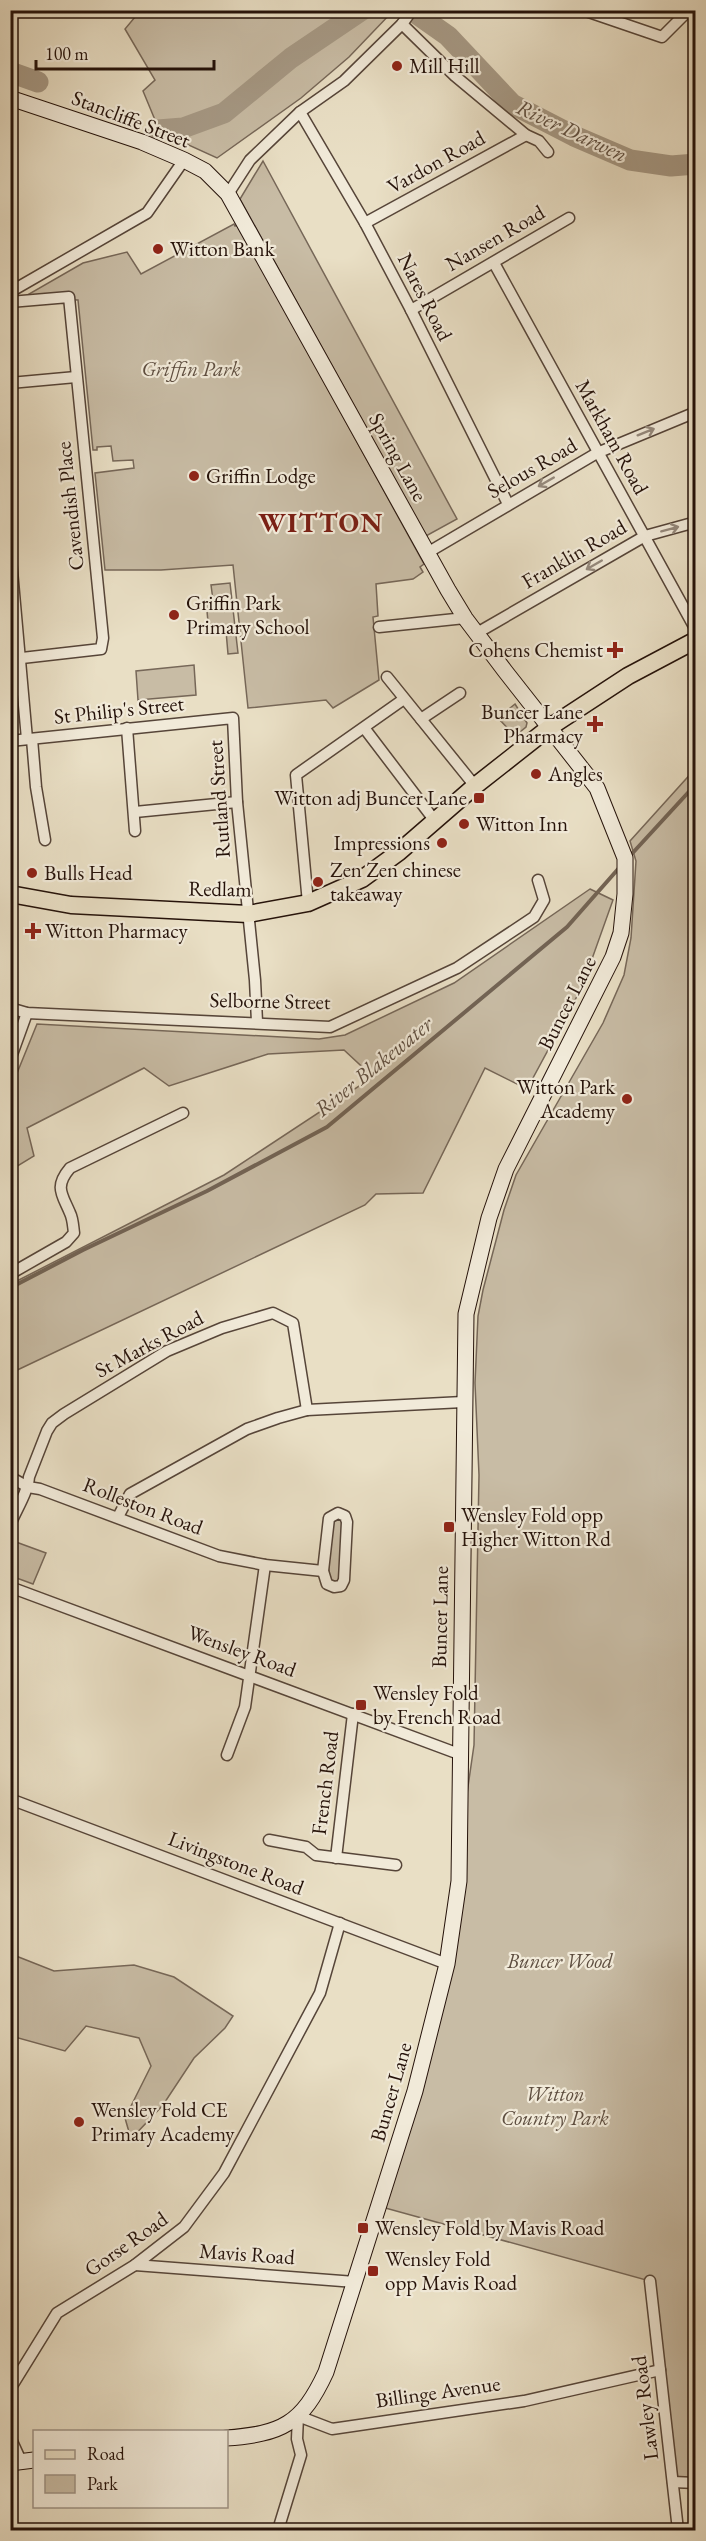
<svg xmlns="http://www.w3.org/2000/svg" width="706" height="2541" font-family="'EB Garamond',serif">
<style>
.green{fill:#c8bca5;stroke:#766758;stroke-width:1.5}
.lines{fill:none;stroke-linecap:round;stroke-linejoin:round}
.stream{stroke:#726354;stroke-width:4}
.river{stroke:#a69985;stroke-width:21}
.street-casing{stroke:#564539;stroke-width:13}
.secondary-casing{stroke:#25120a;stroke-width:17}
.primary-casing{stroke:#25120a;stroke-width:19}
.street{stroke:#f1ead9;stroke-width:10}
.secondary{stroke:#f1ead9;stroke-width:15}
.primary{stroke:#e9dfc5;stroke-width:16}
.oneway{stroke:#95897c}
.poi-dot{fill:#8f2418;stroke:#f1ead9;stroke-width:2}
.labels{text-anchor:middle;stroke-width:4.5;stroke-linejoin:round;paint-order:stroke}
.poi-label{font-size:21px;fill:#25120a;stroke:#f1ead9;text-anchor:start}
.street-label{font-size:21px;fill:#25120a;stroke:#f1ead9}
.park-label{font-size:21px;font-style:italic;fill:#5e4e40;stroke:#f1ead9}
.water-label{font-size:22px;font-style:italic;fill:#5f4f41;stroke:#f1ead9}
.district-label{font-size:27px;font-weight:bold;letter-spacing:1.5px;fill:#7a1f14;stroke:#f1ead9}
</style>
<rect width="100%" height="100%" fill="#e9dfc5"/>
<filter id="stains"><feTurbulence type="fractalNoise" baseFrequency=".00333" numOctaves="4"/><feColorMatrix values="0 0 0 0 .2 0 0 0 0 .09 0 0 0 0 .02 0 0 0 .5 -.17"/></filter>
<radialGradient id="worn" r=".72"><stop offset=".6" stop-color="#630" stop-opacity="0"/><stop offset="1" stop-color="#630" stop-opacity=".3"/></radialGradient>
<g class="green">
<polygon points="393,11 349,57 301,98 217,158 160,132 143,91 155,80 125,29 140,11"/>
<polygon points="263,161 457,519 426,536 240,199"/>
<polygon points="234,224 235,226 238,225 424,564 420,567 423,572 413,579 376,584 378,616 373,617 379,680 333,708 326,700 248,708 233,565 161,570 105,570 95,473 134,468 133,460 113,461 111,446 97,447 97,450 93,450 78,300 22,298 83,263 127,252 141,274"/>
<polygon points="230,583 238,653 228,654 226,631 209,632 206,601 213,600 211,585"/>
<polygon points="194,665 196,695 138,700 136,671"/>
<polygon points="515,704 527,723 526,727 515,736 498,718"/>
<polygon points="695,769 695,2483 673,2482 650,2281 378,2206 447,1964 459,1849 474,1745 479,1475 475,1383 478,1316 483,1290 504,1210 516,1175 603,1023 624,975 631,938 636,861 630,841"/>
<polygon points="590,889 613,900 582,987 527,1089 485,1068 423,1193 376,1194 365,1205 11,1373 11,1284 224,1175 373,1077 344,1050 268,1054 169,1086 144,1068 27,1128 34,1156 11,1170 11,1088 37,1024 319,1039 345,1035 454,983"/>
<polygon points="338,1518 342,1521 342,1581 335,1584 328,1577 332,1521"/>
<polygon points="16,1542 46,1553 33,1584 11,1576 11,1556"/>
<polygon points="11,1954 54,1971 134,1965 174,1977 233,2016 225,2028 194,2058 163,2105 131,2139 125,2118 151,2066 139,2038 86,2026 65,2051 11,2036"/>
</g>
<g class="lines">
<g class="stream">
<polyline points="628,858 696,784"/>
<polyline points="10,1288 83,1250 207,1191 327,1127 567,927 619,868"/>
</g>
<g class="river">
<polyline points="411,10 448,36 512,104 574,136 630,160 671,166 696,164"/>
<polyline points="10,72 38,82"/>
<polyline points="158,130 183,128 224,113 291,58 362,10"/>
</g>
<defs>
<g id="street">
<polyline points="583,10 662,37 689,10"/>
<polyline points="402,24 455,76 526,135 539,141 548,152"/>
<polyline points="300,112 365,223 411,310 508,504"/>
<polyline points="228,194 250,160 300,112 344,81 402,24 412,10"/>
<polyline points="365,223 526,135"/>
<polyline points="494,263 696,630"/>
<polyline points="10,292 147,213 184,160"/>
<polyline points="10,302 69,297 103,638 101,649 22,658"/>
<polyline points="411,310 569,218"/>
<polyline points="10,383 76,377"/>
<polyline points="10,548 27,739"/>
<polyline points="427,553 597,453 696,412"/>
<polyline points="379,627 465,618"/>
<polyline points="477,633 645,536 696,522"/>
<polyline points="387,677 475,786"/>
<polyline points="421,719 460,693"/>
<polyline points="127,728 135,831"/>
<polyline points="365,729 435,821"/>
<polyline points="32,739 36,787 45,840"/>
<polyline points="10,741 233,718 237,802 255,980 257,1022"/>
<polyline points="135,812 237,802"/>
<polyline points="308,903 296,775 404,699"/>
<polyline points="10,1008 27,1013 48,1014 330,1027 457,968 534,917 544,900 538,880"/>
<polyline points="10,1060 27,1013"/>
<path d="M10 1274 66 1242 74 1233C73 1226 73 1219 70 1213 62 1194 54 1187 70 1168L183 1113"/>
<polyline points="10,1477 28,1487 40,1489 219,1556 265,1565 323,1571"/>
<polygon points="338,1513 345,1516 347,1522 344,1580 341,1586 334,1587 327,1584 323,1571 329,1518"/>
<polyline points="118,1517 130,1494 247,1429 278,1418 307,1410 463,1402"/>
<path d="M10 1525C16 1510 28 1492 29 1477L47 1431 52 1423 64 1414 167 1351 222 1328 273 1313 293 1323 307 1410"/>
<polyline points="10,1587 459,1754"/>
<polyline points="227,1755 245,1707 265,1565"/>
<polyline points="10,1799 447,1964"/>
<polyline points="269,1840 306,1847 316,1855 396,1865"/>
<polyline points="336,1858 353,1714"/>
<polyline points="135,2265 355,2282"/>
<polyline points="650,2281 678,2530"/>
<polyline points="10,2389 57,2313 135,2265 184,2227 224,2173 320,1993 340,1923"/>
<polyline points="10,2437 21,2461"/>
<polyline points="673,2482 696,2483"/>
<polyline points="278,2530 301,2455 297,2439 298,2416 332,2429 524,2401 660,2370"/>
</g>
<g id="secondary">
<path d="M10 98 142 142 184 160 205 171 228 194 448 590 465 618 505 671 597 788 625 858V894L621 933 613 957 506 1169 489 1218 466 1314 459 1881 447 1964 415 2091 326 2372C302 2424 282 2434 226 2438"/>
<polyline points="10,2463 34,2460"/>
</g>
<polyline id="primary" points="10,894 71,905 248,914 308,903 362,879 399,852 475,786 550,727 628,676 696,640"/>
</defs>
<use href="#street" class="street-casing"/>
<use href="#secondary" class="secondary-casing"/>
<use href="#primary" class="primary-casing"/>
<use href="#street" class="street"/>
<use href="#secondary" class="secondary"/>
<use href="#primary" class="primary"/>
</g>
<defs><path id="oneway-shaft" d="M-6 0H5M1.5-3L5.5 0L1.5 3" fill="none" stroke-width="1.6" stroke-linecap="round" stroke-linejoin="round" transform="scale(1.5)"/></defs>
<g class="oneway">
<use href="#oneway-shaft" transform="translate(646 432) rotate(-22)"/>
<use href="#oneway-shaft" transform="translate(546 482) rotate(150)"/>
<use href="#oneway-shaft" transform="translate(670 529) rotate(-15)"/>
<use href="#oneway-shaft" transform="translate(594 565) rotate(150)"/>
</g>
<g class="poi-dot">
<circle cx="397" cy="66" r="6"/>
<circle cx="158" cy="249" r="6"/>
<circle cx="194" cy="476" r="6"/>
<circle cx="174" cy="615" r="6"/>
<path d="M612 641h6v6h6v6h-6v6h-6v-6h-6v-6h6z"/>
<path d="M592 715h6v6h6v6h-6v6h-6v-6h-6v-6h6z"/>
<circle cx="536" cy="774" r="6"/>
<rect x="473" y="792" width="12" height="12" rx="3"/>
<circle cx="464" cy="824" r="6"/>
<circle cx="442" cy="843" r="6"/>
<circle cx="32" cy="873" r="6"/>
<circle cx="318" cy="882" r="6"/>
<path d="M30 922h6v6h6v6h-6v6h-6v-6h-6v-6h6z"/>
<circle cx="627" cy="1099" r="6"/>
<rect x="443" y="1521" width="12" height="12" rx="3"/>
<rect x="355" y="1699" width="12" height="12" rx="3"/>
<circle cx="79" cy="2122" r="6"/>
<rect x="357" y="2222" width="12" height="12" rx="3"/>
<rect x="367" y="2265" width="12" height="12" rx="3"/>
</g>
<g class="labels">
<g class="poi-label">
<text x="409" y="73">Mill Hill</text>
<text x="170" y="256">Witton Bank</text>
<text x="206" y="483">Griffin Lodge</text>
<text x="186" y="610">Griffin Park<tspan x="186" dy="24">Primary School</tspan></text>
<text x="603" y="657" text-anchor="end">Cohens Chemist</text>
<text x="583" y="719" text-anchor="end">Buncer Lane<tspan x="583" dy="24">Pharmacy</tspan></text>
<text x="548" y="781">Angles</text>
<text x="467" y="805" text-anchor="end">Witton adj Buncer Lane</text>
<text x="476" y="831">Witton Inn</text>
<text x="430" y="850" text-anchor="end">Impressions</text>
<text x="330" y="877">Zen Zen chinese<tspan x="330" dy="24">takeaway</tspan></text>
<text x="44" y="880">Bulls Head</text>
<text x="45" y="938">Witton Pharmacy</text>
<text x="615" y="1094" text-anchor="end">Witton Park<tspan x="615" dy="24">Academy</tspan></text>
<text x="461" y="1522">Wensley Fold opp<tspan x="461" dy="24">Higher Witton Rd</tspan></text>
<text x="373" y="1700">Wensley Fold<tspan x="373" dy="24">by French Road</tspan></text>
<text x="91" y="2117">Wensley Fold CE<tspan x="91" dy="24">Primary Academy</tspan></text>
<text x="375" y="2235">Wensley Fold by Mavis Road</text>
<text x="385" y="2266">Wensley Fold<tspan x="385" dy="24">opp Mavis Road</tspan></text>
</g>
<g class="street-label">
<text transform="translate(131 119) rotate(21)" y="7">Stancliffe Street</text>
<text transform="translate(436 162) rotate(-29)" y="7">Vardon Road</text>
<text transform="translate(495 238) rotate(-30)" y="7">Nansen Road</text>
<text transform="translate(425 297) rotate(63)" y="7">Nares Road</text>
<text transform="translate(612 437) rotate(61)" y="7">Markham Road</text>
<text transform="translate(398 457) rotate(61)" y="7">Spring Lane</text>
<text transform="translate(532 468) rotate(-30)" y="7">Selous Road</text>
<text transform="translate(70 506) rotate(-96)" y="7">Cavendish Place</text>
<text transform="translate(574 554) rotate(-30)" y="7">Franklin Road</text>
<text transform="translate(119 710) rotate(-6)" y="7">St Philip's Street</text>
<text transform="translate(219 799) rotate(-94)" y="7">Rutland Street</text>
<text transform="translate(220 889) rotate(1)" y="7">Redlam</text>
<text transform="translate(270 1001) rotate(1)" y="7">Selborne Street</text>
<text transform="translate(567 1003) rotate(-63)" y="7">Buncer Lane</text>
<text transform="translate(149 1344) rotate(-28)" y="7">St Marks Road</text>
<text transform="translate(143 1506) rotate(21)" y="7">Rolleston Road</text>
<text transform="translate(440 1617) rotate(-89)" y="7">Buncer Lane</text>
<text transform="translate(242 1651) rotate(20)" y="7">Wensley Road</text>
<text transform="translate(325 1783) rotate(-83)" y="7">French Road</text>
<text transform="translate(236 1863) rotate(21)" y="7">Livingstone Road</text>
<text transform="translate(391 2092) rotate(-74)" y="7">Buncer Lane</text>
<text transform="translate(126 2244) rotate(-35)" y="7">Gorse Road</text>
<text transform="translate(247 2254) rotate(4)" y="7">Mavis Road</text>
<text transform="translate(438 2392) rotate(-8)" y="7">Billinge Avenue</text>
<text transform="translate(645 2408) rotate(-97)" y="7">Lawley Road</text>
</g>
<g class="park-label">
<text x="191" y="376">Griffin Park</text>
<text x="560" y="1968">Buncer Wood</text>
<text x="555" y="2101">Witton<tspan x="555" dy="24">Country Park</tspan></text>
</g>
<g class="water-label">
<text transform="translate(572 130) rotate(25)" y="8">River Darwen</text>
<text transform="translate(373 1066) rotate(-39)" y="8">River Blakewater</text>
</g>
<g class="district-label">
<text x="321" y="532">WITTON</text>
</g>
</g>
<rect width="706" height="2541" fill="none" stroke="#e9dfc5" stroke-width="36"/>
<rect x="12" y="12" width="682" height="2517" fill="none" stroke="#25120a" stroke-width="3"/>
<rect x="18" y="18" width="670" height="2505" fill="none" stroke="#25120a" stroke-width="1.5"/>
<rect x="33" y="2430" width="195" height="78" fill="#f1ead9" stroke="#9f9486" stroke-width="1.5"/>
<rect x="45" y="2450" width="30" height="9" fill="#e9dfc5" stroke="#9f9486" stroke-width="1.5"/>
<text x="87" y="2460" font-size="18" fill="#25120a">Road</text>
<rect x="45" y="2475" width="30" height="18" fill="#c8bca5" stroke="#9f9486" stroke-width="1.5"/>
<text x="87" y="2490" font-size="18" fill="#25120a">Park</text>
<path d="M36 60v9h178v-9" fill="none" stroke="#25120a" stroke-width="3"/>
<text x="45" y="60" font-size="18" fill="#25120a" stroke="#f1ead9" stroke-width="4.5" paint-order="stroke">100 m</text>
<rect width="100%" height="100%" filter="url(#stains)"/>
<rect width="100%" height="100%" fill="url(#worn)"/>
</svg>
